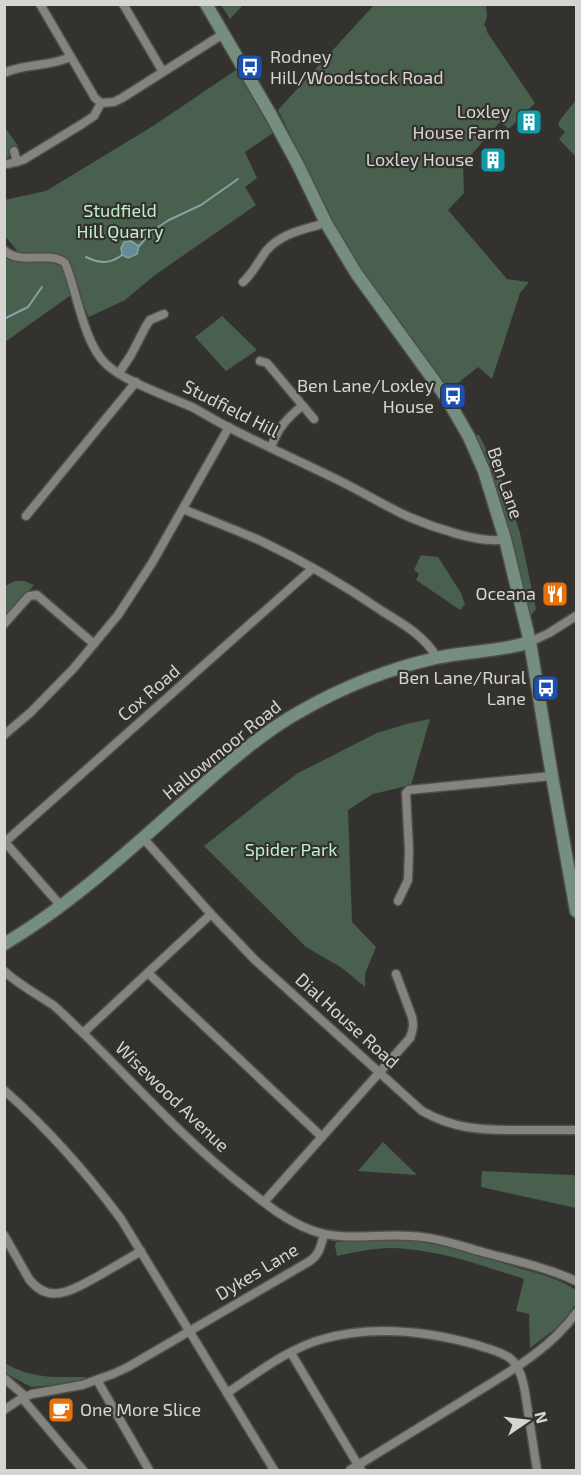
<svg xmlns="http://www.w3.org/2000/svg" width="581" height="1475" font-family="'Exo 2',sans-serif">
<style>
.green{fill:#48604d}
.water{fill:#658b94;stroke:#87a1a7;stroke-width:1.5}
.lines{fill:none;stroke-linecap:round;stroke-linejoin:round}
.stream{stroke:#87a1a7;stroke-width:2}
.street-casing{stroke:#4f4e4b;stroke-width:11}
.secondary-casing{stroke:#4f4e4b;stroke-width:15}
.street{stroke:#85837e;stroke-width:8}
.secondary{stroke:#758e7f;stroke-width:12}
.labels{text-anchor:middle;stroke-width:4.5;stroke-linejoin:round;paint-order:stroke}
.poi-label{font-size:18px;fill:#d6d5d2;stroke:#34322e;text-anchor:end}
.park-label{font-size:18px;fill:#bff1c8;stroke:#34322e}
.street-label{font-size:18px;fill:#d6d5d2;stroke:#34322e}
</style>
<rect width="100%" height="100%" fill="#34322e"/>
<g class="green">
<polygon points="221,5 243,5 230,19"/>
<polygon points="374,5 486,5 487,16 484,25 486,27 487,32 535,103 509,129 500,122 463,164 464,193 448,210 507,279 529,282 520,293 492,379 478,367 448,391 361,269 338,233 278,110"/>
<path d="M236 70 273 133 245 152 257 178 245 187 256 205 155 275 125 300 89 317C81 304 74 258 61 255 50 252 30 253 19 253L5 236 4 200 46 191 153 126Z"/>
<polygon points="576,100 576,157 559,139 565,132 558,125 560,120"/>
<polygon points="4,126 18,146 9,150 9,157 5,160"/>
<path d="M7 256C20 257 55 257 62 267 67 275 69 286 71 295L5 342V257Z"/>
<polygon points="222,316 257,350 226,371 195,337"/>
<polygon points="479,435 503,483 520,533 536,609 527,620 472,436"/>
<polygon points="421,555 438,557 461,593 465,604 460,610 416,580 419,574 414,570"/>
<polygon points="15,581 24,581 34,585 5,618 5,586"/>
<polygon points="430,719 411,785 373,794 348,810 352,922 376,947 365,974 365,987 342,968 306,947 204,846 262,800 298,773 377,733 406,724"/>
<polygon points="383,1142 417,1175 358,1171"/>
<polygon points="482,1171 574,1175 576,1180 576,1208 481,1187"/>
<path d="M401 1239C443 1243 476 1255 515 1267 536 1273 558 1278 576 1290V1304L559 1326 530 1348 529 1314 516 1311 524 1279C486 1267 446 1252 406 1249 383 1246 360 1251 337 1256L335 1246 336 1242Z"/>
<path d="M4 1363C33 1379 54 1377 86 1377L83 1380 63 1384 31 1387 5 1373Z"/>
</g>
<polygon class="water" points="131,241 139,246 137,254 128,258 122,255 121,248 124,242"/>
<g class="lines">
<g class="stream">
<polyline points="139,246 152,231 169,220 201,205 238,179"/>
<path d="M86 257C100 264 110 264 122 255"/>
<polyline points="4,319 28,307 42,287"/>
</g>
<defs>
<g id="street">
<polyline points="40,4 95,98 101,103 114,102 122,98 223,34"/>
<polyline points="123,4 163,72"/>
<path d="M4 73C26 63 50 67 70 57"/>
<polyline points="14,151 17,162"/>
<polyline points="8,164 23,160 82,124 94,116 101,103"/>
<path d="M4 250C20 266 49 250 65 263 77 291 83 341 105 363 124 382 168 396 194 408 206 415 218 422 230 428 267 447 306 464 344 483 366 494 387 507 409 517 430 526 482 545 505 539"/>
<path d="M243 282C253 273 258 262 266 251 281 233 305 229 326 223"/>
<polyline points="260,361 267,363 314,419"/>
<polyline points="119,373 131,355 146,326 150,320 164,314"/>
<path d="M271 448C277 429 287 418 302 406"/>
<path d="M183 509C209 520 237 530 263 542 305 562 344 585 382 611 402 623 426 637 437 658"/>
<polyline points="26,516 136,382"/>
<polyline points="4,624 29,596 37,595 94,644"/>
<polyline points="530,642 549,633 576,616"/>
<polyline points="4,735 31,712 73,669 118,615 152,563 229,427"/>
<path d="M143 838 211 914 255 960 422 1111C454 1129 481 1130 516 1130 536 1130 556 1130 576 1130"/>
<polyline points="4,841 61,906"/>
<polyline points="5,842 313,568"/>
<polyline points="398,901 408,880 409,850 406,793 409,790 552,776"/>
<path d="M4 971C19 985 37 994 53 1005 63 1013 73 1024 83 1033 137 1086 187 1143 247 1189 267 1205 287 1221 311 1230 341 1242 379 1233 411 1236 436 1237 461 1246 486 1253 516 1261 548 1268 576 1281"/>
<polyline points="148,973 322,1137"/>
<polyline points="83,1033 211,914"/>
<path d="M4 1090C48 1129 86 1172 121 1219L274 1470"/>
<path d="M264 1202 410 1038C413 1030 414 1025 412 1017L396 974"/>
<path d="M4 1235 29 1279C50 1307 76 1288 100 1275 114 1267 128 1259 141 1251"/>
<polyline points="291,1353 361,1470"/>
<polyline points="4,1378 26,1397"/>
<polyline points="97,1380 149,1470"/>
<path d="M227 1393C256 1374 289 1348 323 1339 373 1325 427 1331 477 1345 488 1349 501 1351 511 1359 520 1367 523 1381 525 1392L537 1470"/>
<polyline points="22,1398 83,1470"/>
<path d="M4 1410 22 1398 32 1394 82 1385 113 1374 128 1367 310 1261C320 1254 321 1245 324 1234"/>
<path d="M350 1470C388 1447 426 1423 464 1400 505 1374 548 1352 576 1313"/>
</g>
<g id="secondary">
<polyline points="206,4 272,117 298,165 326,223 356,273 446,397 469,437 484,471 505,539 530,642 552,776 576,911"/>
<path d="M4 944C68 906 124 855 179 806 217 773 256 736 301 711 343 687 388 669 436 658 467 651 499 652 530 642"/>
</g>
</defs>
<use href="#street" class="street-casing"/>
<use href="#secondary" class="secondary-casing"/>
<use href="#street" class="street"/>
<use href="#secondary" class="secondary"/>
</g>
<defs>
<symbol id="bus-square" viewBox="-11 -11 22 22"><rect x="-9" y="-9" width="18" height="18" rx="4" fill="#1a4fb4" stroke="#34322e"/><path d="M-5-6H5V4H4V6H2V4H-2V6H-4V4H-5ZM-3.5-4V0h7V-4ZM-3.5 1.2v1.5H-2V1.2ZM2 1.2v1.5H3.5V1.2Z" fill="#fff"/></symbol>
<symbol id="building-square" viewBox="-11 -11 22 22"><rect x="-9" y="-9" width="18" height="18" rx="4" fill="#0f9aa8" stroke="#34322e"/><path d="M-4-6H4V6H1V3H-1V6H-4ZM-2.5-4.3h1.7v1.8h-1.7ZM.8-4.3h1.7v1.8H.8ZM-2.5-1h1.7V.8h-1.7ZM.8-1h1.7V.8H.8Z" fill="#fff"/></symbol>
<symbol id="restaurant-square" viewBox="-11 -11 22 22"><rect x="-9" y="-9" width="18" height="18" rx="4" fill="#e8710a" stroke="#34322e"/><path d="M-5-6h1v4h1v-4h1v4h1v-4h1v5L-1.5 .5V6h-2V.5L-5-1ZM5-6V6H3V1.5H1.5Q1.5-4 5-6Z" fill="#fff"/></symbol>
<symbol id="cafe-square" viewBox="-11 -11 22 22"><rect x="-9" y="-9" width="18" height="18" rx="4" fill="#e8710a" stroke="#34322e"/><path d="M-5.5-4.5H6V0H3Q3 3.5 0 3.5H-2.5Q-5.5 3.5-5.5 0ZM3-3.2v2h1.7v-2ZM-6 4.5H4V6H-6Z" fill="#fff"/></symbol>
</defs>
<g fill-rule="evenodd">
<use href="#bus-square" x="235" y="52" width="30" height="30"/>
<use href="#building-square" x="514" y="107" width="30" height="30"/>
<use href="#building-square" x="478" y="145" width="30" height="30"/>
<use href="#bus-square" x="438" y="381" width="30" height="30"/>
<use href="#restaurant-square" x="540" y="579" width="30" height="30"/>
<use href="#bus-square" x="531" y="673" width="30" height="30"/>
<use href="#cafe-square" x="46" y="1395" width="30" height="30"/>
</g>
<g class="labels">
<g class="poi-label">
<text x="270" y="63" text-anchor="start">Rodney<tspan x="270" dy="21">Hill/Woodstock Road</tspan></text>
<text x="510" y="118">Loxley<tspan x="510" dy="21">House Farm</tspan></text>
<text x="474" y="166">Loxley House</text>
<text x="434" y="392">Ben Lane/Loxley<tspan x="434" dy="21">House</tspan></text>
<text x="536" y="600">Oceana</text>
<text x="526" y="684">Ben Lane/Rural<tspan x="526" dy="21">Lane</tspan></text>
<text x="80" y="1416" text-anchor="start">One More Slice</text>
</g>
<g class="park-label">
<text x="120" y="217">Studfield<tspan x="120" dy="21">Hill Quarry</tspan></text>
<text x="291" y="856">Spider Park</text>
</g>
<g class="street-label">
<text transform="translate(231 409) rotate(27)" y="6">Studfield Hill</text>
<text transform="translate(505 483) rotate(71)" y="6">Ben Lane</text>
<text transform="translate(149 693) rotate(-41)" y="6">Cox Road</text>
<text transform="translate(222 750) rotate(-39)" y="6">Hallowmoor Road</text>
<text transform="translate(347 1021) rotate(42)" y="6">Dial House Road</text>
<text transform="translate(172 1097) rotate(44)" y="6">Wisewood Avenue</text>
<text transform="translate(257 1272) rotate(-31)" y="6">Dykes Lane</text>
</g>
</g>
<rect width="581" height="1475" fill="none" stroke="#d6d5d2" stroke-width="12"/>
<g transform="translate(527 1421) rotate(76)" stroke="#34322e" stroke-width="4.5" paint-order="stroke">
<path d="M0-4.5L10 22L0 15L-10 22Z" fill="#d6d5d2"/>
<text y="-9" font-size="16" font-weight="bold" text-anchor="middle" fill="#d6d5d2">N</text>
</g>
</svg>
